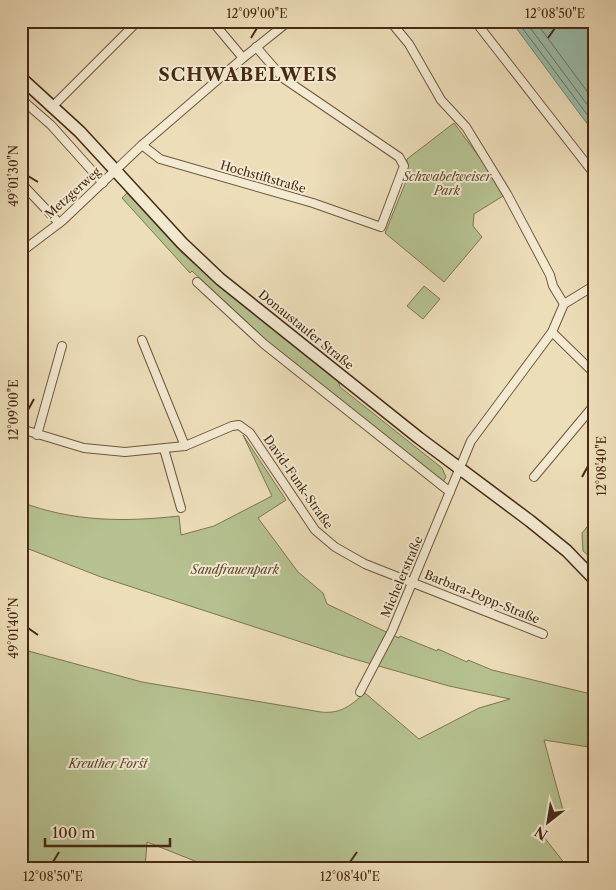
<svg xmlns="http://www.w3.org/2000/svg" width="616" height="890" font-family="'Libre Caslon Text',serif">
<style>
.green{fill:#b6c291;stroke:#7e7652}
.water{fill:#9abdab;stroke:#79826e}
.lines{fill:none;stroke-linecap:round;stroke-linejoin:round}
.shore{stroke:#70735f;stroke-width:1}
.street-casing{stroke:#70563d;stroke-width:10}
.secondary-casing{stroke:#472913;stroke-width:14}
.street{stroke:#f3ead2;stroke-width:8}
.secondary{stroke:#f3ead2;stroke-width:11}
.ticks{fill:none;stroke:#472913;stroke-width:2}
.labels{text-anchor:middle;stroke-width:4;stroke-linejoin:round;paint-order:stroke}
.street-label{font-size:12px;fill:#472913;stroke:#f3ead2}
.park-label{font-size:12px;font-style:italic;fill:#5d482c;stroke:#f3ead2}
.district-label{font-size:18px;font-weight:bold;letter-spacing:1px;fill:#472913;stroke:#f3ead2}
.neatline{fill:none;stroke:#472913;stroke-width:2}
.ticks-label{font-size:12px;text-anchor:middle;fill:#472913}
</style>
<rect width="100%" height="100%" fill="#eddeba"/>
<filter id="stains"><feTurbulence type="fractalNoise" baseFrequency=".004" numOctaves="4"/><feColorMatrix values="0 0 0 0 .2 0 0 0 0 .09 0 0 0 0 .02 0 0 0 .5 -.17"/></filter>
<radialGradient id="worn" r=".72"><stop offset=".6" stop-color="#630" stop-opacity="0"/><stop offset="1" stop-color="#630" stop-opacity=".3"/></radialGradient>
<g class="green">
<polygon points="454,123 483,162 503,196 474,214 473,226 482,237 444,282 385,233 407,179 407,159"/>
<polygon points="127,193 182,253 206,274 338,381 340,387 442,468 446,477 443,482 272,345 270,347 266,344 267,341 192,271 190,273 122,198"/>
<polygon points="424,286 440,299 423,319 407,306"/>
<path d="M243 435 286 500 258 518 298 572 323 593 327 604 399 638 400 636 437 651 438 649 467 662 468 660 492 670 595 695V748L544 740 563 810 540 832 569 869H215L147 842 145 869H21V649L142 682 321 712C341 714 350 706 365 693L419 739 479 708 510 699 449 686 347 657 101 577 21 546V502C73 522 125 522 179 516L181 535 214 526 272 496Z"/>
<polygon points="595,517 595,561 583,551 582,533"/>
</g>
<polygon class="water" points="511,21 595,21 595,133 582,117"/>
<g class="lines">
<g class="shore">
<polyline points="517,21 595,125"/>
<polyline points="525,21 595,115"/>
<polyline points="535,21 595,102"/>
</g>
<defs>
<g id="street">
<polyline points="212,21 243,58"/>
<polyline points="390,21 409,44 441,100 466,127 507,194 550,275 553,286 564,304"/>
<polyline points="475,21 595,175"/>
<polyline points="21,22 22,21"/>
<polyline points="21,99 51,125 103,183"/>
<polyline points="53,106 138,21"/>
<polyline points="142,145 160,159 313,203 381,227 404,166 399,157 283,78 256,47"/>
<polyline points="21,183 59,223"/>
<polyline points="21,252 62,221 142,145 243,58 289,21"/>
<polyline points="197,282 264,344 450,492"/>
<polyline points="552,332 595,374"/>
<polyline points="142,340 185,446"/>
<polyline points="21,429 84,448 125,452 185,446 232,426 239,425 250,433 315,530 335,547 365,564 543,634"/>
<polyline points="37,435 62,346"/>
<polyline points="164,449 181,508"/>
<polyline points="534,477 595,404"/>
<polyline points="360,692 392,631 471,441 552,332 564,304 595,285"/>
</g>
<polyline id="secondary" points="21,78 80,132 182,243 220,279 419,438 530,521 567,551 595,580"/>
</defs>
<use href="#street" class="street-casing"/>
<use href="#secondary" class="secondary-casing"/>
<use href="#street" class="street"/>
<use href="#secondary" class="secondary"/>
</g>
<path class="ticks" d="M251 38 257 28M548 38 555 28M28 176 38 182M28 410 34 399M582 477 588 466M28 628 38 635M53 862 59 852M350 862 357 852"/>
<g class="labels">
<g class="street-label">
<text transform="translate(263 177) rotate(16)" y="4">Hochstiftstraße</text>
<text transform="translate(73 193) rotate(-42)" y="4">Metzgerweg</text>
<text transform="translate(306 330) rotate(39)" y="4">Donaustaufer Straße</text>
<text transform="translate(298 482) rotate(55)" y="4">David-Funk-Straße</text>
<text transform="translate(402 577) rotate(-67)" y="4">Michelerstraße</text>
<text transform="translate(482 597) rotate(22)" y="4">Barbara-Popp-Straße</text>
</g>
<g class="park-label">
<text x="447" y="181">Schwabelweiser<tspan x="447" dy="14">Park</tspan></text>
<text x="235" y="574">Sandfrauenpark</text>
<text x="108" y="768">Kreuther Forst</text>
</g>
<g class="district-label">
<text x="248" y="81">SCHWABELWEIS</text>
</g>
</g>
<rect width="616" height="890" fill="none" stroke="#eddeba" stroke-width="55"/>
<g transform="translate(548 822) rotate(211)" stroke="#f3ead2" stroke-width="4" paint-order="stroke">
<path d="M0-4L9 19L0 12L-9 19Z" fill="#472913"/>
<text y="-8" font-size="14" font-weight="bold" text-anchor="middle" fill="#472913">N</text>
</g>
<path d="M45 838v8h125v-8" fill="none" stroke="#472913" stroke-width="2.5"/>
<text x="52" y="838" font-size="15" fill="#472913" stroke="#f3ead2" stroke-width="4" paint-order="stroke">100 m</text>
<rect x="28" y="28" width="560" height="834" class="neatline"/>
<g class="ticks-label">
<text x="257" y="18">12°09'00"E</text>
<text x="555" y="18">12°08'50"E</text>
<text transform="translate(14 176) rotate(-90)" y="4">49°01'30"N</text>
<text transform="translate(14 410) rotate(-90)" y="4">12°09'00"E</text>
<text transform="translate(602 466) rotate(-90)" y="4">12°08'40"E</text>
<text transform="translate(14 628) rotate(-90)" y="4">49°01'40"N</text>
<text x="53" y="881">12°08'50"E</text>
<text x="350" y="881">12°08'40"E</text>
</g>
<rect width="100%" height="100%" filter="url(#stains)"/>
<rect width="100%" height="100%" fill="url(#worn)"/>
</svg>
